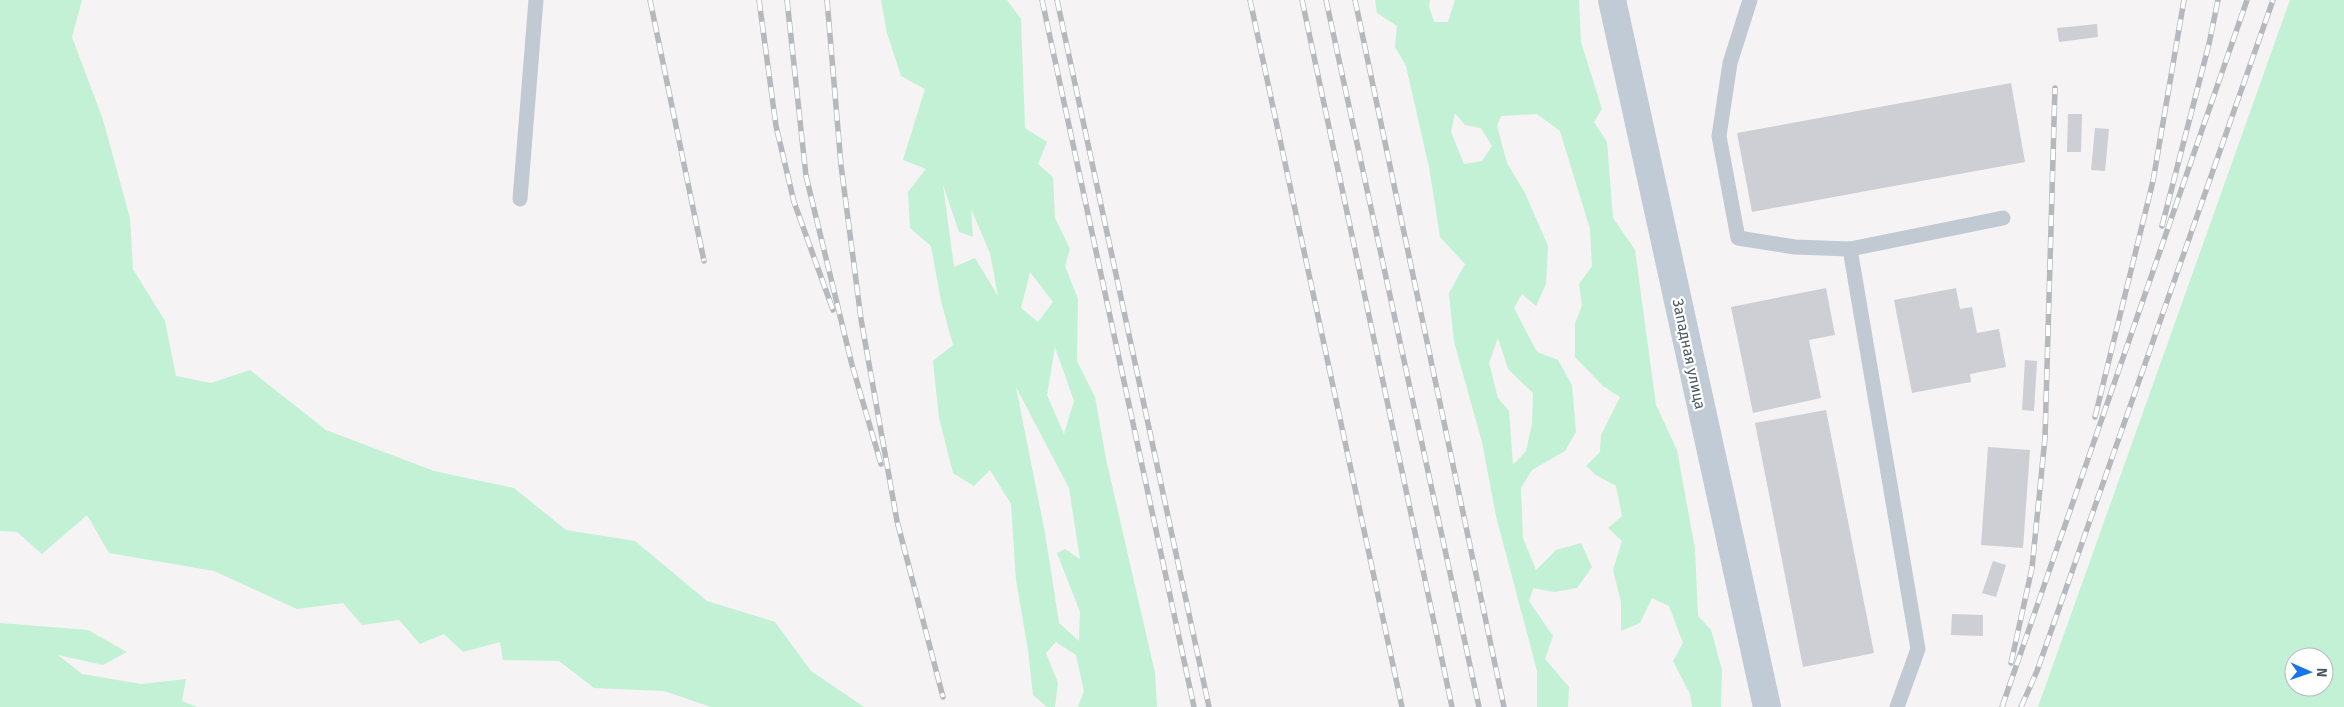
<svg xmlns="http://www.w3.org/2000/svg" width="2344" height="707" font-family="'Fira Sans',sans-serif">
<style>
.green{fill:#c3f1d5;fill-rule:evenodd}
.building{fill:#cdcfd5}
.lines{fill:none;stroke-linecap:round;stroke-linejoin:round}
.lane{stroke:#c1cad2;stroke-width:15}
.secondary{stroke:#c1cbd6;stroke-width:28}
.rail-casing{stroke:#b5b8bd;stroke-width:5.5}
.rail{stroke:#fff;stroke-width:4;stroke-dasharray:11;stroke-linecap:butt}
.labels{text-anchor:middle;stroke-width:4.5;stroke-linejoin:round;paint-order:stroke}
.street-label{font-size:15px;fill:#4a5661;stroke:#fff}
</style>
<rect width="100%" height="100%" fill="#f5f3f3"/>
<g class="green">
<polygon points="0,0 82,0 72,37 103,120 130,218 133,269 165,321 176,376 211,383 250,370 326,430 434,471 514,488 566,530 635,541 707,601 775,622 811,671 864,707 711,707 664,691 594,688 559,661 503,660 500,642 463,652 444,634 420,644 399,620 362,625 343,603 297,609 214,571 109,553 87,515 42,554 17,532 0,531"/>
<path d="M881 0H1007L1021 19 1025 128 1047 142 1038 164 1053 177 1055 218 1070 249 1065 266 1078 299 1077 361 1095 397 1106 459 1155 673 1157 707H1078L1084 691 1076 655 1056 642 1046 653 1058 683 1055 707H1047L1033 695 1028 650 1016 580 1011 504 990 470 974 486 953 473 939 418 933 361 953 345 941 301 931 246 910 228 908 192 926 169 903 160 925 89 901 76 887 33ZM943 185 959 232 973 237 971 209 990 253 998 296 975 258 954 267ZM1030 272 1053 302 1038 322 1021 308ZM1055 347 1074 401 1064 434 1047 395ZM1016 387 1069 488 1080 559 1065 549 1057 553 1080 612 1079 641 1059 623 1045 533Z"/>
<path d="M1375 0H1430L1429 6 1434 22H1448L1455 0H1579L1581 42 1602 109 1594 122 1607 142 1613 218 1635 250 1656 405 1677 450 1695 549 1698 616 1711 630 1722 670 1721 707H1692L1690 694 1673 661 1683 643 1669 606 1652 598 1640 623 1621 631V602L1613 570 1622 541 1608 528 1622 516 1616 486 1596 475 1586 466 1600 452 1601 435 1620 397 1603 386 1575 357V324L1582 305 1579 284 1592 266 1590 229 1560 131 1537 114 1501 116 1497 126 1507 163 1525 193 1548 246 1546 284 1536 306 1522 294 1514 308 1537 352 1558 360 1572 385 1576 432 1565 451 1532 470 1521 488 1523 538 1536 570 1556 550 1581 543 1592 567 1577 588 1554 592 1533 588 1529 601 1553 636 1545 659 1569 687 1568 707H1537V671L1496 516 1482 442 1454 342 1449 293 1465 264 1440 237 1429 167 1406 66 1395 47 1397 26 1377 13ZM1455 113 1465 125 1481 128 1492 146 1482 161 1464 164 1451 132ZM1498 338 1508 369 1533 393 1532 424 1526 451 1513 465 1509 411 1498 398 1489 363Z"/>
<path d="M2290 0H2344V707H2038ZM2294 657H2324V687H2294Z"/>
<polygon points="0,623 88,630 127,652 103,665 58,655 82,674 141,684 186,679 182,701 197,707 0,707"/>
</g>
<g class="building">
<polygon points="2097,24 2098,37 2059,42 2057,28"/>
<polygon points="2011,83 2025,162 1752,212 1737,133"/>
<polygon points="2068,114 2082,114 2081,152 2067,152"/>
<polygon points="2095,128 2109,129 2105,171 2091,170"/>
<polygon points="1826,288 1835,335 1809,340 1821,398 1753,413 1731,307"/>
<polygon points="1956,288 1960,309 1972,307 1977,333 1999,329 2006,367 1970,374 1971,382 1912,393 1894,300"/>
<polygon points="2025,360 2037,361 2034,411 2022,410"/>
<polygon points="1826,410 1874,653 1803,667 1755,423"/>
<polygon points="1988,447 2030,450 2023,548 1981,545"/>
<polygon points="1993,561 2006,565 1996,597 1982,593"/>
<polygon points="1952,614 1983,615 1983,636 1951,635"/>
</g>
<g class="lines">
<g class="lane">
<polyline points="1750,0 1730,63 1719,136 1738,238 1795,247 1850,249 2003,218"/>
<polyline points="520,199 536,0"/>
<polyline points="1850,249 1918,649 1897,707"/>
</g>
<polyline class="secondary" points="1612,0 1767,707"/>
<defs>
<g id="rail">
<polyline points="650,0 704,261"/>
<polyline points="759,0 776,126 794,202 833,310"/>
<polyline points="787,0 806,176 852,365 881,464"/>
<polyline points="827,0 841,165 861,319 897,521 943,697"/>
<polyline points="1042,0 1194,707"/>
<polyline points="1057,0 1209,707"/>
<polyline points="1250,0 1402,707"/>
<polyline points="1302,0 1452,707"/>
<polyline points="1326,0 1479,707"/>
<polyline points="1355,0 1504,707"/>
<polyline points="2162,226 2209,44 2218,0"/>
<polyline points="2095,417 2153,181 2184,0"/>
<polyline points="2011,663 2032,568 2045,438 2055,88"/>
<polyline points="2002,707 2247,0"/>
<polyline points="2021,707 2037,671 2273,0"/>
</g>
</defs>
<use href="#rail" class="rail-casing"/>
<use href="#rail" class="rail"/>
</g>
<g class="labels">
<g class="street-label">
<text transform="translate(1689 354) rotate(78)" y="5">Западная улица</text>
</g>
</g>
<g transform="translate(2309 672) rotate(92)"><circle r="24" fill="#ffffff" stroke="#b7bbc0"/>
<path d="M0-4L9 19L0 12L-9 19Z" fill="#1a73e8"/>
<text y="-8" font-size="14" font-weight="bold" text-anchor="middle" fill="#4a5661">N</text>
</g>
</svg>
